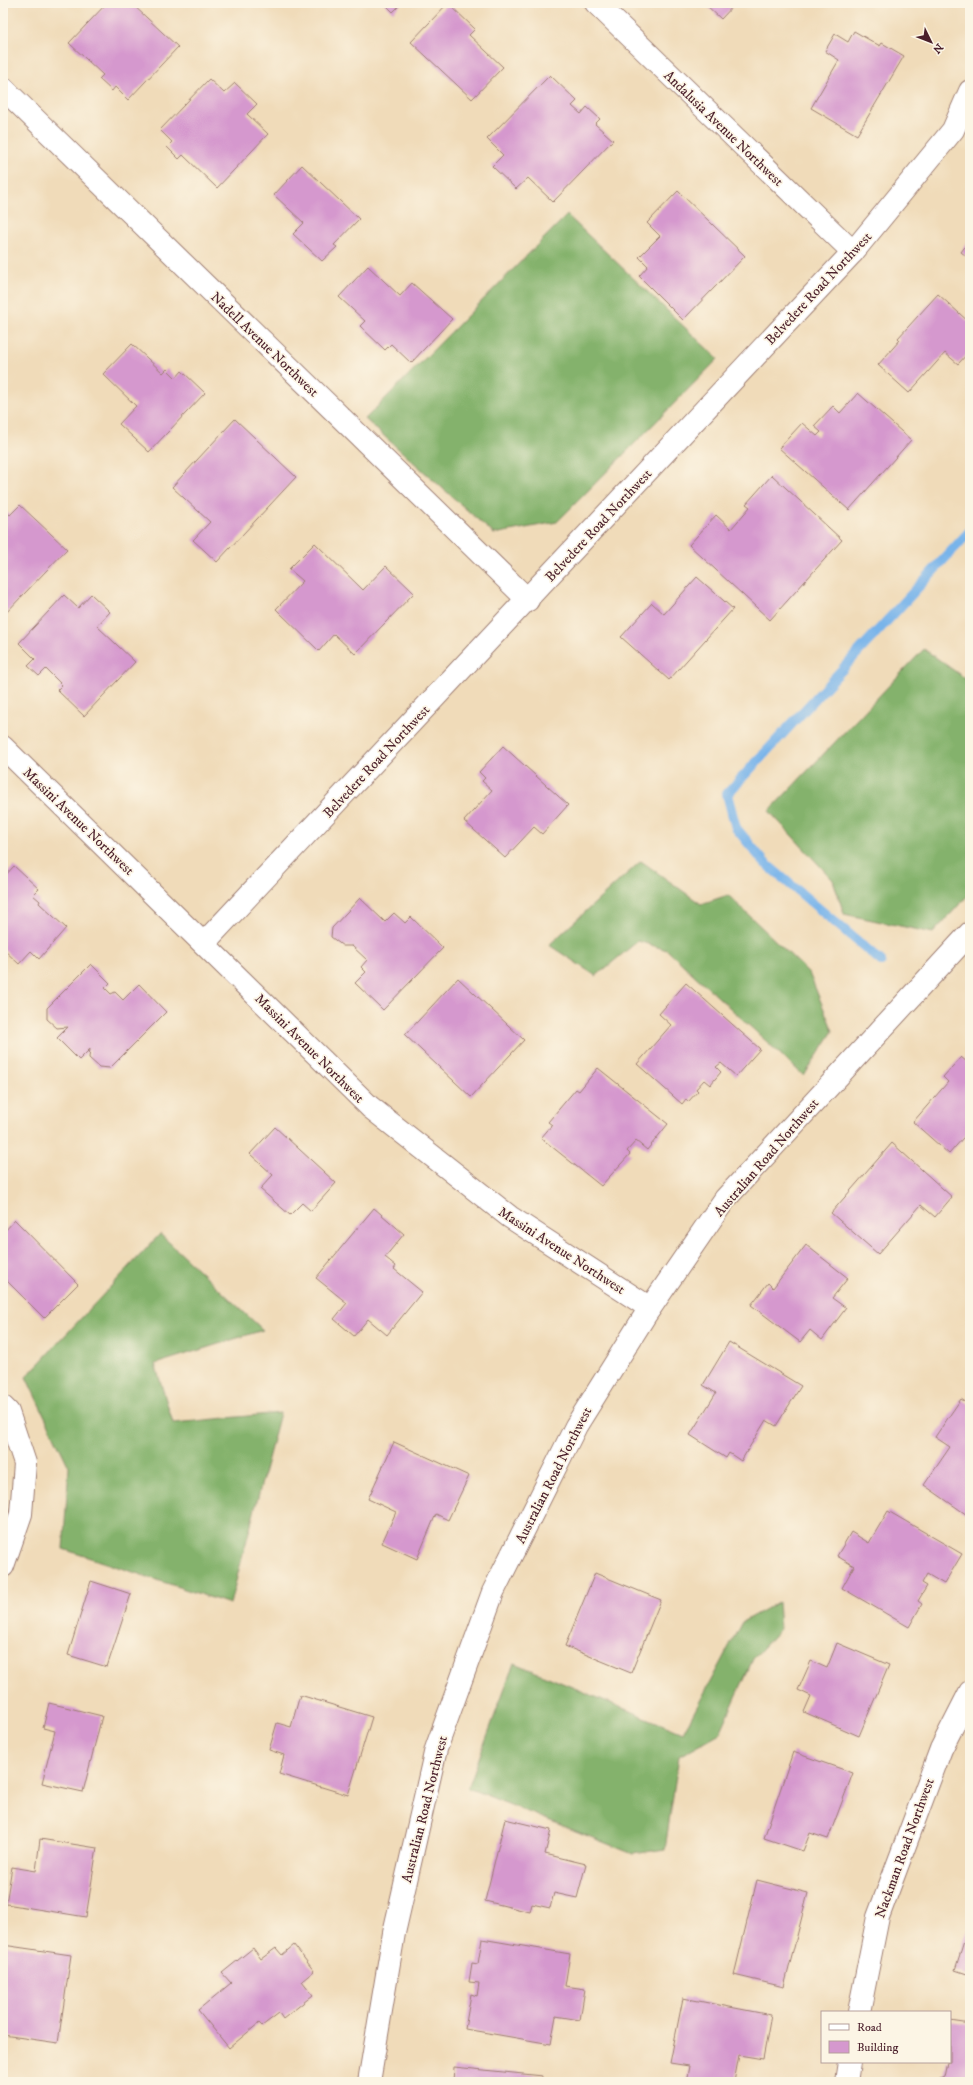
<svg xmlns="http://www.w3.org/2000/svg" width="973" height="2085" font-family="'IM FELL DW Pica',serif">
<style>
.forest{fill:#84b26c;stroke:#67684c}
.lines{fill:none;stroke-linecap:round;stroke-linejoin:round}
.stream{stroke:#78b4ea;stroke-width:10}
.building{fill:#d598ce}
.minor-casing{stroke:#9d7d72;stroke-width:24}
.minor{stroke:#fff;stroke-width:22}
.labels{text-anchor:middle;stroke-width:3.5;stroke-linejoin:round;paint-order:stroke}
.street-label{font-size:14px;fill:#4a1f2b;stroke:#fcf5e5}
</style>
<rect width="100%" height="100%" fill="#fcf5e5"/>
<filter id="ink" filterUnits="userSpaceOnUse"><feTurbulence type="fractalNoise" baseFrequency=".025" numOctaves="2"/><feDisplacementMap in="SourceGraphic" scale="8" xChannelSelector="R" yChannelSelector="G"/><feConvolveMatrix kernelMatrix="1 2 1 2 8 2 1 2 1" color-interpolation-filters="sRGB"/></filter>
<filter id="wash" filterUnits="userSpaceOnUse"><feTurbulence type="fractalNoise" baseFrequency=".012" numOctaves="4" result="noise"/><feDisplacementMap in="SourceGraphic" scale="16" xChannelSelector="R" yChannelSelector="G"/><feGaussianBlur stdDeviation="0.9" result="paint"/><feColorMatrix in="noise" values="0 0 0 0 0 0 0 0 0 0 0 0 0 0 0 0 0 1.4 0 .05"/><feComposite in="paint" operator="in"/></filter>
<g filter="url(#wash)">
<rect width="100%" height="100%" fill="#f0dbb9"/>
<g class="forest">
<polygon points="567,215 718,359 557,522 494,534 365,419"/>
<polygon points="924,649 970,682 970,893 933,933 844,914 833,880 769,811"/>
<polygon points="641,861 701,904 728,895 809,973 833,1031 804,1076 667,950 638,941 596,976 549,945"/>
<polygon points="160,1234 263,1330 155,1364 173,1423 280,1413 230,1604 63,1549 69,1467 26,1377"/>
<polygon points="778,1602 780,1629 753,1659 720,1733 679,1756 665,1849 633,1854 468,1788 514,1663 683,1733 742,1622"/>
</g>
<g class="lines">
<polyline class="stream" points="881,961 765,863 736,828 727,794 970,531"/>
</g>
<g id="blocks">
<g class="building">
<polygon points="107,3 131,3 178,47 128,100 115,87 112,91 99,79 103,75 69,43"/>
<polygon points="384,3 402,3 393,12"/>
<polygon points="448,3 475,29 469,35 503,67 472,99 411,42"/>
<polygon points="704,3 736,3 721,19"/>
<polygon points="854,31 880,46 882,43 904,56 857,135 811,108 839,60 825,51 835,34 848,42"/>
<polygon points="550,75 577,101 572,106 581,114 587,107 600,119 595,124 613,140 553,202 528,178 516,189 492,166 503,155 487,139"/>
<polygon points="209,79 224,93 235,83 257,104 247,114 268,134 217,188 183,155 179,159 167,147 172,142 160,130"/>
<polygon points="302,165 359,219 334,245 337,247 322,261 293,234 304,223 274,195"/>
<polygon points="678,191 745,256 683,320 639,276 648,266 639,257 660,236 647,223"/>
<polygon points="970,240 970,259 961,252"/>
<polygon points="368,266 400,296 412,283 452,319 411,363 391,344 385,350 360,326 365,321 339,297"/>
<polygon points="938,294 970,323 970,351 958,364 945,353 909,393 878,365 900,340 898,338"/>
<polygon points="132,344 163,373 167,369 176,378 182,371 205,393 149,452 119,424 136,406 103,374"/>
<polygon points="858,393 911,440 849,510 779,448 802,423 817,436 821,432 814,426 833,406 840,413"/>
<polygon points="235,419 296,477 217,562 193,540 210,522 172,487"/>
<polygon points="772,475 842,540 770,620 689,545 716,515 731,529 750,507 746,504"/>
<polygon points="20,505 67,549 3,616 3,509 10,515"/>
<polygon points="315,543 363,590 386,566 414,593 355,654 334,634 319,651 276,609 303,581 289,569"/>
<polygon points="697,577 733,609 669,680 621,637 652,603 664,614"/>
<polygon points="91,594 110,612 97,626 135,662 84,716 57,690 62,685 46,669 39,676 28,666 35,659 19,643 64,595 78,608"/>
<polygon points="503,746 568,805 542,834 534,827 505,858 464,821 492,790 482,781 485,778 479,772"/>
<polygon points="14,866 39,889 33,895 40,901 39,903 66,928 39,959 31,951 19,964 3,949 3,878"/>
<polygon points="360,898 385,922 394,913 405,923 411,917 443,948 383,1010 355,983 366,972 361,967 367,960 352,946 343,946 331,937 332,928"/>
<polygon points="91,964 110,983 105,988 111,994 115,992 123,1000 139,984 166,1012 110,1068 99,1067 89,1058 90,1049 79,1060 57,1038 68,1027 57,1028 47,1019 47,1008"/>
<polygon points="458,978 524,1040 471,1097 405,1035"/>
<polygon points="686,983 760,1049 736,1076 721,1063 716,1067 721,1072 710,1085 704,1080 696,1089 698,1091 688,1102 686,1099 682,1104 637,1064 671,1025 659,1014"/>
<polygon points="961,1057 967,1062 970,1058 970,1130 949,1154 913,1122 948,1082 943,1077"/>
<polygon points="598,1068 668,1124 647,1150 636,1141 627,1151 630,1154 601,1186 541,1138 552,1125 548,1122 576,1089 579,1091"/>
<polygon points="275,1127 336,1183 311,1211 302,1203 290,1215 260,1189 273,1175 250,1154"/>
<polygon points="892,1143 952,1197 935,1217 921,1205 878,1254 831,1213"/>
<polygon points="374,1208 404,1234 385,1257 396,1266 394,1269 422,1292 387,1335 368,1319 354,1336 334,1319 347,1303 316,1278"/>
<polygon points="15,1220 78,1284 44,1318 3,1277 3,1233"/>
<polygon points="806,1245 848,1278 832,1298 846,1308 822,1340 810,1330 800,1342 751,1305 768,1283 773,1288"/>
<polygon points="729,1342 801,1386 776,1426 766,1420 741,1461 729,1453 726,1458 690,1435 716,1393 703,1385"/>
<polygon points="961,1399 970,1405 970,1517 924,1485 950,1447 935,1437"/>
<polygon points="394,1442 469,1476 448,1520 436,1514 417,1559 382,1543 396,1512 368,1499"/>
<polygon points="888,1511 962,1554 944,1584 927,1574 922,1583 927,1586 918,1601 922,1604 909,1627 842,1588 854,1566 837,1556 851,1532 869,1543"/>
<polygon points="595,1573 661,1600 631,1673 565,1646"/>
<polygon points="91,1581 131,1594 107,1667 68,1655"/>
<polygon points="837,1643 889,1665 859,1736 804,1712 811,1696 798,1690 811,1661 827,1668"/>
<polygon points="300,1695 372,1717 348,1795 279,1774 284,1755 269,1750 277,1723 291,1727"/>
<polygon points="49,1703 102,1716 83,1792 42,1783 55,1731 43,1728"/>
<polygon points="793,1752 853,1773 828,1839 810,1833 803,1851 764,1838"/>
<polygon points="505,1819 551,1830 545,1854 586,1864 577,1898 554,1893 550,1908 532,1904 530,1912 485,1901"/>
<polygon points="40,1839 97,1848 86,1917 6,1904 12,1867 36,1871"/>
<polygon points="757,1880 808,1893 784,1987 734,1975"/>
<polygon points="970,1922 970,1975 955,1970"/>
<polygon points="482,1939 570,1954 565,1986 585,1989 580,2020 556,2016 551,2044 465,2029 471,1994 477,1996 479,1983 469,1982 472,1963 478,1964"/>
<polygon points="3,1945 71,1955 58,2043 3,2035"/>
<polygon points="294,1945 314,1971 302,1981 313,1995 283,2019 279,2013 262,2026 259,2023 229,2048 198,2010 231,1983 222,1973 253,1948 261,1959 276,1948 282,1955"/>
<polygon points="683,1998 771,2015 763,2059 739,2055 734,2082 686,2082 689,2066 670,2063"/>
<polygon points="950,2021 970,2024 970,2082 934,2082 944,2077 947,2062 950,2062"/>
<polygon points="454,2067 543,2076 542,2082 453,2082"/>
</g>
</g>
</g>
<g filter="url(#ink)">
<use href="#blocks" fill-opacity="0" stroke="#9d7d72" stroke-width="1"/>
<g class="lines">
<defs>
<g id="minor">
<polyline points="596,3 853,252"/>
<polyline points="3,88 528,600"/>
<polyline points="3,747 370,1107 510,1217 650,1308"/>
<polyline points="204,943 853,252 953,130 970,91"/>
<polyline points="3,1407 8,1412 25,1463 21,1514 3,1566"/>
<polyline points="859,2012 878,1917 941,1749 970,1692"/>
<polyline points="369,2082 394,1933 436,1749 493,1592 576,1426 646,1314 725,1199 970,933"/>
<polyline points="846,2082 849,2062"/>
</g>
</defs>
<use href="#minor" class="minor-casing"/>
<use href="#minor" class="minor"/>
</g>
</g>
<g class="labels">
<g class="street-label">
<text transform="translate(724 128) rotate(44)" y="5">Andalusia Avenue Northwest</text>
<text transform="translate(818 288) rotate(-47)" y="5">Belvedere Road Northwest</text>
<text transform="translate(265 344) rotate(44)" y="5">Nadell Avenue Northwest</text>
<text transform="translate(598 525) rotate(-47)" y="5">Belvedere Road Northwest</text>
<text transform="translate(376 761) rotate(-47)" y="5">Belvedere Road Northwest</text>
<text transform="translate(79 821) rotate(44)" y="5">Massini Avenue Northwest</text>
<text transform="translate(310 1048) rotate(45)" y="5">Massini Avenue Northwest</text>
<text transform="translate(766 1157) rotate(-49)" y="5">Australian Road Northwest</text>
<text transform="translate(562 1250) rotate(33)" y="5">Massini Avenue Northwest</text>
<text transform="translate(553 1475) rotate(-63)" y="5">Australian Road Northwest</text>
<text transform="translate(424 1809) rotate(-76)" y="5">Australian Road Northwest</text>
<text transform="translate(904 1848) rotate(-70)" y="5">Nackman Road Northwest</text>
</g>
</g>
<rect width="973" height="2085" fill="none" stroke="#fcf5e5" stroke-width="16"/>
<rect x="821" y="2011" width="130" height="52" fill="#fcf5e5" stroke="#b59f9b"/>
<rect x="829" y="2024" width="20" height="6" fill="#ffffff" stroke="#b59f9b"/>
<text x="857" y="2031" font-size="12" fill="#4a1f2b">Road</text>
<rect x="829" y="2041" width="20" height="12" fill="#d598ce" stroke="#b59f9b"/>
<text x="857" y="2051" font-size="12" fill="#4a1f2b">Building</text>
<g transform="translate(931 42) rotate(133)" stroke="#fcf5e5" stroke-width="3" paint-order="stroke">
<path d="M0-3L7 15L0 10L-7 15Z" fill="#4a1f2b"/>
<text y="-6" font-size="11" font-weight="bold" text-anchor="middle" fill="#4a1f2b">N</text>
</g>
</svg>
